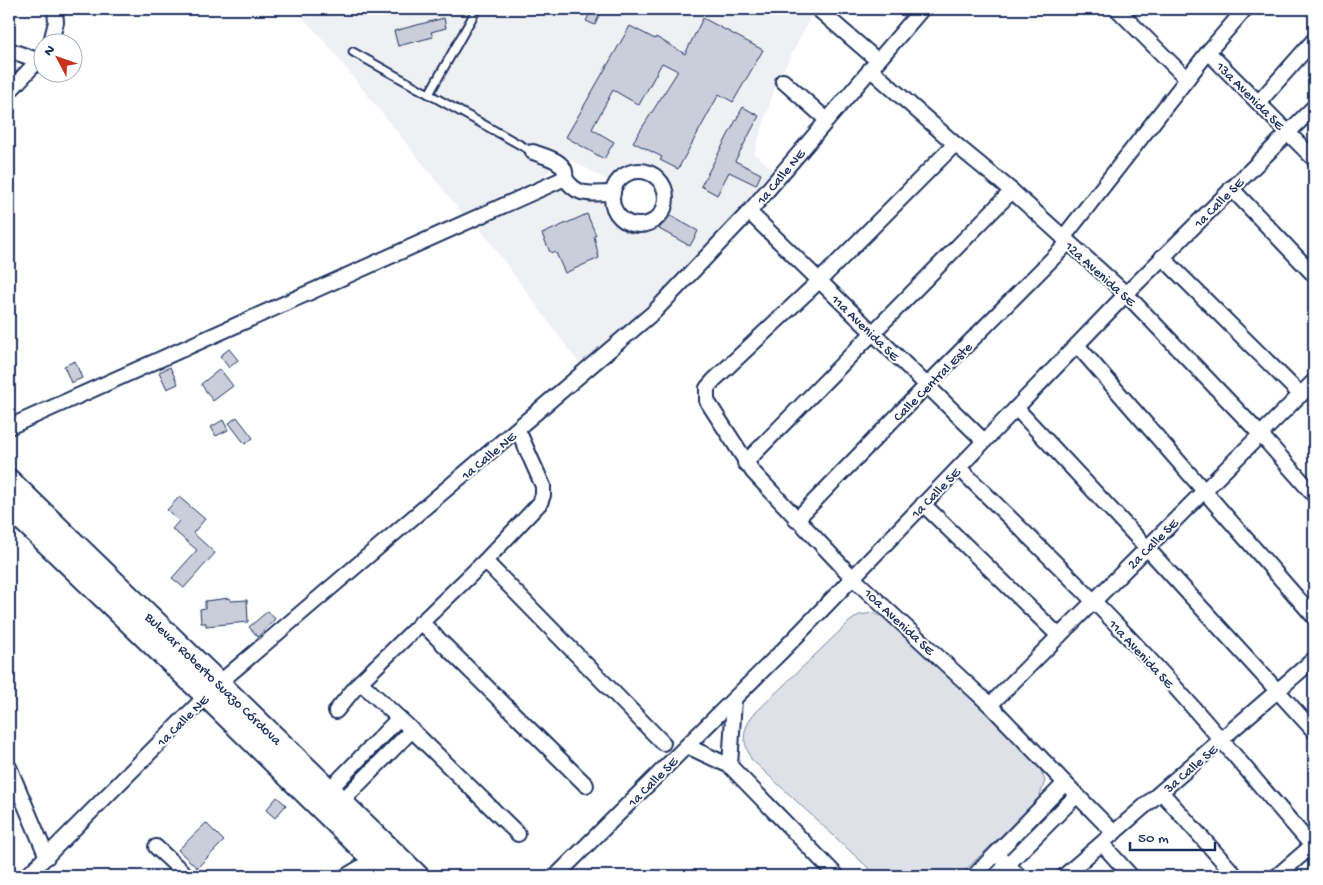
<svg xmlns="http://www.w3.org/2000/svg" width="1323" height="885" font-family="'Gochi Hand',sans-serif">
<style>
.built{fill:#eff0f4}
.green{fill:#dee1e7;stroke:#7c88a2}
.building{fill:#caceda;stroke:#1b2f5e}
.lines{fill:none;stroke-linecap:round;stroke-linejoin:round}
.lane-casing{stroke:#1b2f5e;stroke-width:11}
.street-casing{stroke:#1b2f5e;stroke-width:18}
.primary-casing{stroke:#1b2f5e;stroke-width:25}
.lane{stroke:#fff;stroke-width:7}
.street{stroke:#fff;stroke-width:14}
.primary{stroke:#fff;stroke-width:21}
.labels{text-anchor:middle;stroke-width:4;stroke-linejoin:round;paint-order:stroke}
.street-label{font-size:14px;fill:#1b2f5e;stroke:#fff}
</style>
<rect width="100%" height="100%" fill="#fff"/>
<filter id="ink" filterUnits="userSpaceOnUse"><feTurbulence type="fractalNoise" baseFrequency=".02" numOctaves="2"/><feDisplacementMap in="SourceGraphic" scale="10" xChannelSelector="R" yChannelSelector="G"/><feConvolveMatrix kernelMatrix="1 2 1 2 8 2 1 2 1" color-interpolation-filters="sRGB"/></filter>
<g filter="url(#ink)">
<polygon class="built" points="294,9 815,9 776,84 754,154 776,171 715,240 653,303 580,365 479,227 571,184 605,199 607,207 612,217 621,225 634,229 648,230 669,212 671,196 667,180 657,172 643,166 629,166 618,173 610,182 561,154 547,174 463,214 320,36"/>
<path class="green" d="M873 613 887 618 1038 763 1045 781 1038 801 959 876H877L751 759C743 739 741 735 752 716L849 622 859 615Z"/>
<g class="building">
<polygon points="592,9 602,9 595,25 586,21"/>
<polygon points="444,18 446,28 431,32 433,37 398,46 394,31"/>
<polygon points="703,18 763,50 733,102 719,94 678,169 660,160 662,157 633,142 678,71 662,63 639,105 613,90 592,129 614,142 604,159 566,137 630,26 655,39 656,37 685,54"/>
<polygon points="743,107 759,116 735,161 761,174 756,185 729,172 717,195 701,186"/>
<polygon points="587,214 596,235 594,236 599,258 565,273 556,253 550,252 542,234"/>
<polygon points="669,215 698,231 690,246 659,229"/>
<polygon points="229,349 238,360 229,368 220,356"/>
<polygon points="75,361 82,378 71,383 64,366"/>
<polygon points="170,367 178,384 167,389 159,372"/>
<polygon points="220,369 233,386 213,401 201,384"/>
<polygon points="237,417 253,438 245,444 229,423"/>
<polygon points="223,420 228,430 216,436 211,427"/>
<polygon points="179,497 205,519 193,533 215,553 184,588 172,578 197,550 172,529 179,521 167,510"/>
<polygon points="230,598 231,601 247,600 248,622 206,626 206,623 201,623 200,609 205,608 205,601"/>
<polygon points="268,611 275,619 258,637 249,627"/>
<polygon points="277,797 286,805 275,818 266,810"/>
<polygon points="206,823 224,841 197,868 178,850"/>
</g>
<g class="lines">
<defs>
<g id="lane">
<polyline points="353,52 533,152"/>
<polyline points="429,94 477,9"/>
</g>
<g id="street">
<polyline points="1117,9 1187,79"/>
<polyline points="819,10 877,60"/>
<polyline points="51,42 56,22 55,9"/>
<polyline points="9,50 40,61"/>
<polyline points="1208,52 1314,159"/>
<polyline points="870,69 955,144 1012,191 1126,294 1261,435 1314,495"/>
<polyline points="783,81 827,120"/>
<polyline points="9,92 42,56"/>
<polyline points="1259,102 1314,40"/>
<polyline points="955,144 819,281 714,380 707,388 707,401 753,472 853,578 990,705 1065,783 1114,833"/>
<path d="M533 152C546 157 568 161 565 178 578 198 591 193 613 193"/>
<circle cx="639" cy="198" r="27"/>
<polyline points="1231,188 1314,275"/>
<polyline points="749,212 984,441"/>
<polyline points="1063,238 1208,52 1245,9"/>
<polyline points="1162,257 1301,395"/>
<polyline points="1077,345 1314,617"/>
<polyline points="1016,408 1147,548 1314,731"/>
<polyline points="9,427 565,178"/>
<polyline points="745,463 1012,191"/>
<path d="M959 468C1028 536 1099 604 1165 676 1216 732 1264 791 1314 848"/>
<polyline points="923,504 1059,636"/>
<polyline points="796,520 926,386 1068,243"/>
<polyline points="485,561 663,743"/>
<polyline points="421,622 586,785"/>
<polyline points="360,682 412,730 518,834"/>
<polyline points="990,705 1314,381"/>
<polyline points="336,711 360,682 485,561 540,503 543,495 543,486 518,430"/>
<polyline points="687,746 730,766 837,876"/>
<polyline points="730,766 734,699"/>
<polyline points="9,767 47,857"/>
<polyline points="329,790 399,718"/>
<polyline points="1162,793 1236,876"/>
<polyline points="342,801 412,730"/>
<polyline points="1102,844 1131,876"/>
<polyline points="156,847 187,876"/>
<polyline points="1002,859 1019,876"/>
<polyline points="27,876 219,683 654,312 749,212 922,9"/>
<polyline points="346,876 373,860"/>
<polyline points="556,876 785,648 1126,294 1314,107"/>
<polyline points="974,876 1065,783"/>
<polyline points="996,876 1077,795"/>
<polyline points="1064,876 1314,659"/>
<polyline points="1277,876 1314,844"/>
</g>
<g id="primary">
<polyline points="9,480 418,876"/>
<polyline points="9,507 205,695 390,876"/>
</g>
</defs>
<use href="#lane" class="lane-casing"/>
<use href="#street" class="street-casing"/>
<use href="#primary" class="primary-casing"/>
<use href="#lane" class="lane"/>
<use href="#street" class="street"/>
<use href="#primary" class="primary"/>
</g>
</g>
<g class="labels">
<g class="street-label">
<text transform="translate(1251 95) rotate(45)" y="5">13a Avenida SE</text>
<text transform="translate(780 176) rotate(-50)" y="5">1a Calle NE</text>
<text transform="translate(1218 202) rotate(-45)" y="5">1a Calle SE</text>
<text transform="translate(1101 273) rotate(42)" y="5">12a Avenida SE</text>
<text transform="translate(866 327) rotate(44)" y="5">11a Avenida SE</text>
<text transform="translate(932 381) rotate(-45)" y="5">Calle Central Este</text>
<text transform="translate(488 455) rotate(-40)" y="5">1a Calle NE</text>
<text transform="translate(935 492) rotate(-46)" y="5">1a Calle SE</text>
<text transform="translate(1152 543) rotate(-45)" y="5">2a Calle SE</text>
<text transform="translate(900 621) rotate(43)" y="5">10a Avenida SE</text>
<text transform="translate(1142 653) rotate(47)" y="5">11a Avenida SE</text>
<text transform="translate(214 678) rotate(44)" y="5">Bulevar Roberto Suazo Córdova</text>
<text transform="translate(182 720) rotate(-45)" y="5">1a Calle NE</text>
<text transform="translate(1190 768) rotate(-41)" y="5">3a Calle SE</text>
<text transform="translate(652 781) rotate(-45)" y="5">1a Calle SE</text>
</g>
</g>
<rect width="1323" height="885" fill="none" stroke="#fff" stroke-width="30"/>
<rect x="15" y="15" width="1293" height="855" fill="none" stroke="#1b2f5e" stroke-width="2" filter="url(#ink)"/>
<g transform="translate(58 58) rotate(311)"><circle r="24" fill="#ffffff" stroke="#a4acbf"/>
<path d="M0-4L9 19L0 12L-9 19Z" fill="#c8321e"/>
<text y="-8" font-size="14" font-weight="bold" text-anchor="middle" fill="#1b2f5e">N</text>
</g>
<path d="M1130 842v8h85v-8" fill="none" stroke="#1b2f5e" stroke-width="2.5"/>
<text x="1138" y="842" font-size="15" fill="#1b2f5e" stroke="#ffffff" stroke-width="4" paint-order="stroke">50 m</text>
</svg>
